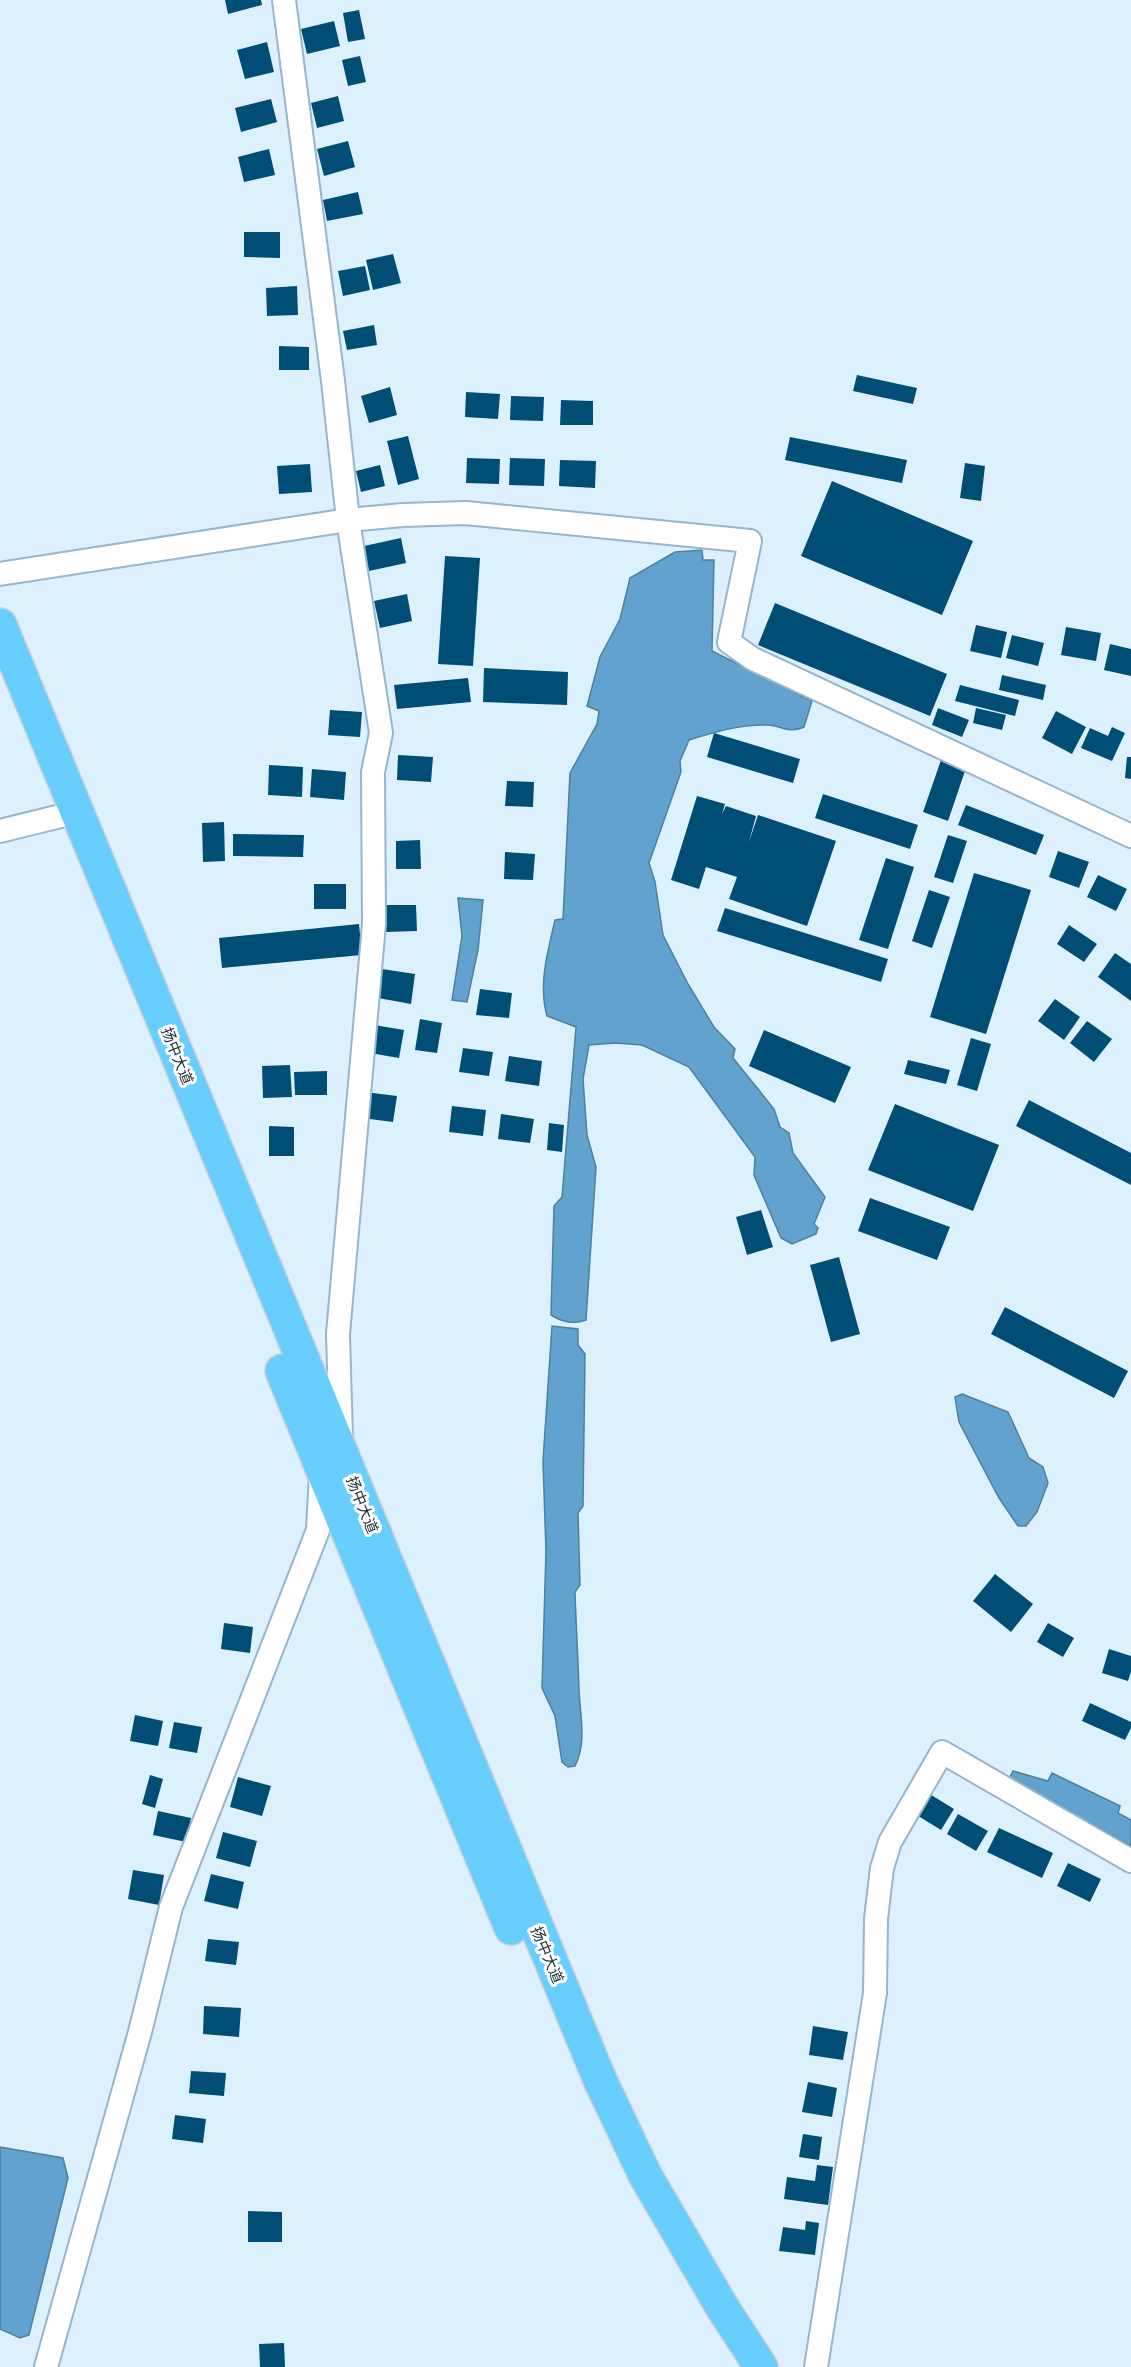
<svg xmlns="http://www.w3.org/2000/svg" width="1131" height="2367" font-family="'Source Serif 4','Noto Sans SC',serif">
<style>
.water{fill:#62a2ce;stroke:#4f7fa1;stroke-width:1.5}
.building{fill:#004e76}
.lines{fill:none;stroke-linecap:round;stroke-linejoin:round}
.street-casing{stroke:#97b5cc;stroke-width:26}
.primary-casing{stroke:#ced1d3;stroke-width:36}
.street{stroke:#fff;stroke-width:22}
.primary{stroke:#68cefe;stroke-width:33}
.labels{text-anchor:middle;stroke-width:6;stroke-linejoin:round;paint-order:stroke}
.street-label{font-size:15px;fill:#222e37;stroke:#fff}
</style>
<rect width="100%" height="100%" fill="#ddf0fe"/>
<g class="water">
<path d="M702 550 703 560H714L712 651 812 701 804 727C789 734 783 726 768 725 741 724 715 732 689 740L680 761 681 772 649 863 655 882 663 935 688 984 714 1027 735 1049 733 1058 774 1109 780 1127 789 1133 793 1153 825 1197 814 1224 818 1228 816 1234 792 1244 781 1238 754 1175 755 1157 689 1067 642 1045 616 1043 589 1045 583 1079 587 1135 596 1167 586 1320C573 1325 562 1322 551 1315L554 1206 562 1197 576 1027 547 1016C538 984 548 951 555 920L563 919 570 773 597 724 599 711 587 706 600 657 620 619 630 578 675 552Z"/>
<polygon points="458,898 483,900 478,950 467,1002 452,1000 462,936"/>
<path d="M552 1326 578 1329V1345L585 1354 583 1506 578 1513 580 1585 575 1592C576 1624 578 1657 579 1689 580 1716 587 1742 575 1766L568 1767 562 1762 555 1716 542 1688 546 1551 543 1461Z"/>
<polygon points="962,1394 1008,1412 1029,1458 1043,1467 1048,1483 1037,1512 1026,1526 1018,1526 999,1498 959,1422 955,1397"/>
<polygon points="1013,1771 1048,1781 1052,1773 1120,1806 1118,1813 1131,1820 1131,1846 1009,1779"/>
<polygon points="0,2147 63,2158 68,2178 29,2335 20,2338 0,2329"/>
</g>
<g class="building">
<polygon points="225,0 261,0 262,5 228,14"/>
<polygon points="359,10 365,39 348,42 343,13"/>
<polygon points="334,21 340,46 307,54 301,29"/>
<polygon points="267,42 274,72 245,79 237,50"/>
<polygon points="360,56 366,82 348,86 342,60"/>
<polygon points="338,96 344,121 317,128 311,103"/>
<polygon points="271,99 277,122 241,132 235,108"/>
<polygon points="348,141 355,167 324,176 317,149"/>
<polygon points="269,149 275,175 244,182 238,157"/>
<polygon points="358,192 363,214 327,221 323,200"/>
<polygon points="244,232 280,232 280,258 244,257"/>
<polygon points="393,254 401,283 373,290 366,260"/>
<polygon points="365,266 370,290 343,296 338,271"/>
<polygon points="297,286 298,315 267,316 266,288"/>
<polygon points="374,325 377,345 347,350 343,331"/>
<polygon points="279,346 309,347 309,370 279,370"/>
<polygon points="857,375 917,388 913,404 853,391"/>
<polygon points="390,387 397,415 369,423 361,396"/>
<polygon points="466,392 500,394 498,419 465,417"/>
<polygon points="511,396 544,397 543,421 510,420"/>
<polygon points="561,400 593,401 593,425 560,425"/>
<polygon points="408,436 419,479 398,485 387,441"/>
<polygon points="790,437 907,460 902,483 785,460"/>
<polygon points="467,458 500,459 499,484 466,483"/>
<polygon points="510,458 545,459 544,486 509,485"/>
<polygon points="560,460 596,461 595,488 559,486"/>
<polygon points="965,463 985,466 981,501 960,498"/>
<polygon points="310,464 312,492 279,494 277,466"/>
<polygon points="380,465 385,486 361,492 356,471"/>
<polygon points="832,481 973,541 942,615 801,556"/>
<polygon points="401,538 406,563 369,571 364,546"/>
<polygon points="445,556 480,558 473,666 438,664"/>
<polygon points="407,594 412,621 380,628 374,601"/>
<polygon points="775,603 947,674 930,716 758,645"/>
<polygon points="976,625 1007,632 1001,658 970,651"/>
<polygon points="1066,627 1101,633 1096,661 1061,655"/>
<polygon points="1012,635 1044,643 1038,666 1006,658"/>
<polygon points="1110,644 1131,649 1131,676 1104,670"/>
<polygon points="484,668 568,672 567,705 483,702"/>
<polygon points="1002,675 1046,685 1043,700 999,690"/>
<polygon points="468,678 471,702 397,709 394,685"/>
<polygon points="960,685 1019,700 1015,716 955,701"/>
<polygon points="938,708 969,720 962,737 932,725"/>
<polygon points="976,708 1006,715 1002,730 973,723"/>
<polygon points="330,710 362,712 360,737 328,735"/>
<polygon points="1056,711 1086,727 1072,754 1042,738"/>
<polygon points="1112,727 1125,733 1112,761 1081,748 1090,728 1108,736"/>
<polygon points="714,733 800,759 793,783 707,757"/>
<polygon points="398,755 433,757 431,782 397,780"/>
<polygon points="1127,757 1131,757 1131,779 1125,778"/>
<polygon points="941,760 966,768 948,821 923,812"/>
<polygon points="269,765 303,767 302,797 268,795"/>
<polygon points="312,769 346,772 344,800 310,797"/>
<polygon points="507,781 534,782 533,807 505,806"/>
<polygon points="823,794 918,825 910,849 815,818"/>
<polygon points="697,796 725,804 722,814 726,806 756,816 749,842 758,815 836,841 807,926 729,899 737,877 706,867 699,889 671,880"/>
<polygon points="966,805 1044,835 1036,855 958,825"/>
<polygon points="224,822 225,861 203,862 202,823"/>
<polygon points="233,834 304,835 303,857 233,856"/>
<polygon points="948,835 967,841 953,883 934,877"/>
<polygon points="420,840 421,869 396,869 396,841"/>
<polygon points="1058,851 1089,862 1079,888 1049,877"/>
<polygon points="505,852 535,854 533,880 504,879"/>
<polygon points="886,858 914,867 888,949 859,940"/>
<polygon points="974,873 1031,890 986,1034 930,1017"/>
<polygon points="1098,875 1127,889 1116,911 1087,897"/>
<rect x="314" y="884" width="32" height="25"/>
<polygon points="929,890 950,897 932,948 912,941"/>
<polygon points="385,905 416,905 417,931 386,932"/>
<polygon points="725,908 888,959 881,982 717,931"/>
<polygon points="359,924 362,955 222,968 219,938"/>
<polygon points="1069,925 1097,944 1084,962 1057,944"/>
<polygon points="1115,953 1131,964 1131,1001 1098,977"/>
<polygon points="382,969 415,974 411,1004 378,998"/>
<polygon points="480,989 512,993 509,1018 476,1015"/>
<polygon points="1055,999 1080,1017 1064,1040 1038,1021"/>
<polygon points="420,1019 442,1023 437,1053 415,1050"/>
<polygon points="1087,1021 1112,1039 1094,1062 1070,1043"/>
<polygon points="374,1025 404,1030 399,1058 370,1053"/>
<polygon points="764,1030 851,1067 835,1103 749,1066"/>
<polygon points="971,1038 991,1044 977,1091 957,1085"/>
<polygon points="463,1048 493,1052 489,1076 459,1072"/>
<polygon points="509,1056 542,1061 539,1086 505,1081"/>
<polygon points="908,1060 950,1070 946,1084 904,1074"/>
<polygon points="290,1065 292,1097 263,1098 262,1066"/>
<polygon points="327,1071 327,1095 295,1095 294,1072"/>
<polygon points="365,1092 397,1096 393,1122 362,1118"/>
<polygon points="1029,1100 1131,1153 1131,1185 1016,1126"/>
<polygon points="895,1104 999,1145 973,1211 868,1170"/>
<polygon points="452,1106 486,1110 483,1136 449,1132"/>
<polygon points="501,1114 534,1119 530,1143 498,1139"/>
<polygon points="549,1123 564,1125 562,1152 547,1150"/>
<polygon points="269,1126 294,1127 294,1156 269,1156"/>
<polygon points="870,1198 950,1227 937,1260 858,1231"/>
<polygon points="761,1210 773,1247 747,1255 736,1217"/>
<polygon points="839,1257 860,1334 831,1342 810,1265"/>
<polygon points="1005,1307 1128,1371 1114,1398 991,1334"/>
<polygon points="995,1574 1033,1604 1011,1632 973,1601"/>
<polygon points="224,1623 253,1627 250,1653 221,1649"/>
<polygon points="1048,1623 1074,1638 1063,1657 1037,1642"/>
<polygon points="1109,1649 1131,1656 1131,1672 1128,1681 1102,1673"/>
<polygon points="1090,1703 1131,1722 1131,1728 1125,1740 1082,1721"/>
<polygon points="135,1715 163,1721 158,1746 130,1741"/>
<polygon points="174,1722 202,1727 197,1753 169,1748"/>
<polygon points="150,1775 163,1779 155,1808 142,1804"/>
<polygon points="238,1777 271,1786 262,1816 230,1807"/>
<polygon points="928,1793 954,1809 941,1830 915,1814"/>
<polygon points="158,1811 191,1818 186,1842 153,1835"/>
<polygon points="958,1814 988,1831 976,1851 947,1834"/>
<polygon points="999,1828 1053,1853 1042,1878 987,1852"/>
<polygon points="223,1832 257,1841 250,1867 216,1858"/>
<polygon points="1068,1863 1101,1879 1090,1902 1057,1886"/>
<polygon points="133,1870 164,1875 159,1905 128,1899"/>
<polygon points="211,1874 244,1882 238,1909 204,1901"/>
<polygon points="208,1939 239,1942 236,1965 205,1961"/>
<polygon points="204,2006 241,2008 239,2037 203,2034"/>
<polygon points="813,2026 848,2032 843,2060 809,2055"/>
<polygon points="191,2071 226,2073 224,2096 189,2093"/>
<polygon points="808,2082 837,2088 832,2117 802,2112"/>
<polygon points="175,2115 206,2119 203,2143 172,2139"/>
<polygon points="803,2134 822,2137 819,2160 799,2157"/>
<polygon points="817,2165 833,2167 828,2205 784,2199 787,2177 815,2181"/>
<polygon points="248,2211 282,2212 282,2242 248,2242"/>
<polygon points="806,2221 819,2223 815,2255 779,2251 783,2227 805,2230"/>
<polygon points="284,2343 285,2367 260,2367 259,2344"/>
</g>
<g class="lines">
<defs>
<g id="street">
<polyline points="284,0 333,381 348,520 381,733 373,772 374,924 338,1334 341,1438"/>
<polyline points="0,574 348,520 403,515 466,513 750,541 729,642 753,659 1131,836"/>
<polyline points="0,831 77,812"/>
<polyline points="46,2367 140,2032 171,1907 318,1530 321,1474"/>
<polyline points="816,2367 875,1993 876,1919 882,1868 890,1842 942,1752 1131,1861"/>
</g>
<g id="primary">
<polyline points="0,625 600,2080 645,2175 722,2307 761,2367"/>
<polyline points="282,1371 511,1928"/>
</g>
</defs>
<use href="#street" class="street-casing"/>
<use href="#primary" class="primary-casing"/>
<use href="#street" class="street"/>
<use href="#primary" class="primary"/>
</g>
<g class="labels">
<g class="street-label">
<text transform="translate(177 1056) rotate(68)" y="5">扬中大道</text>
<text transform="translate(362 1505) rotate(68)" y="5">扬中大道</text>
<text transform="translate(547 1955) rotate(67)" y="5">扬中大道</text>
</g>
</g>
</svg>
